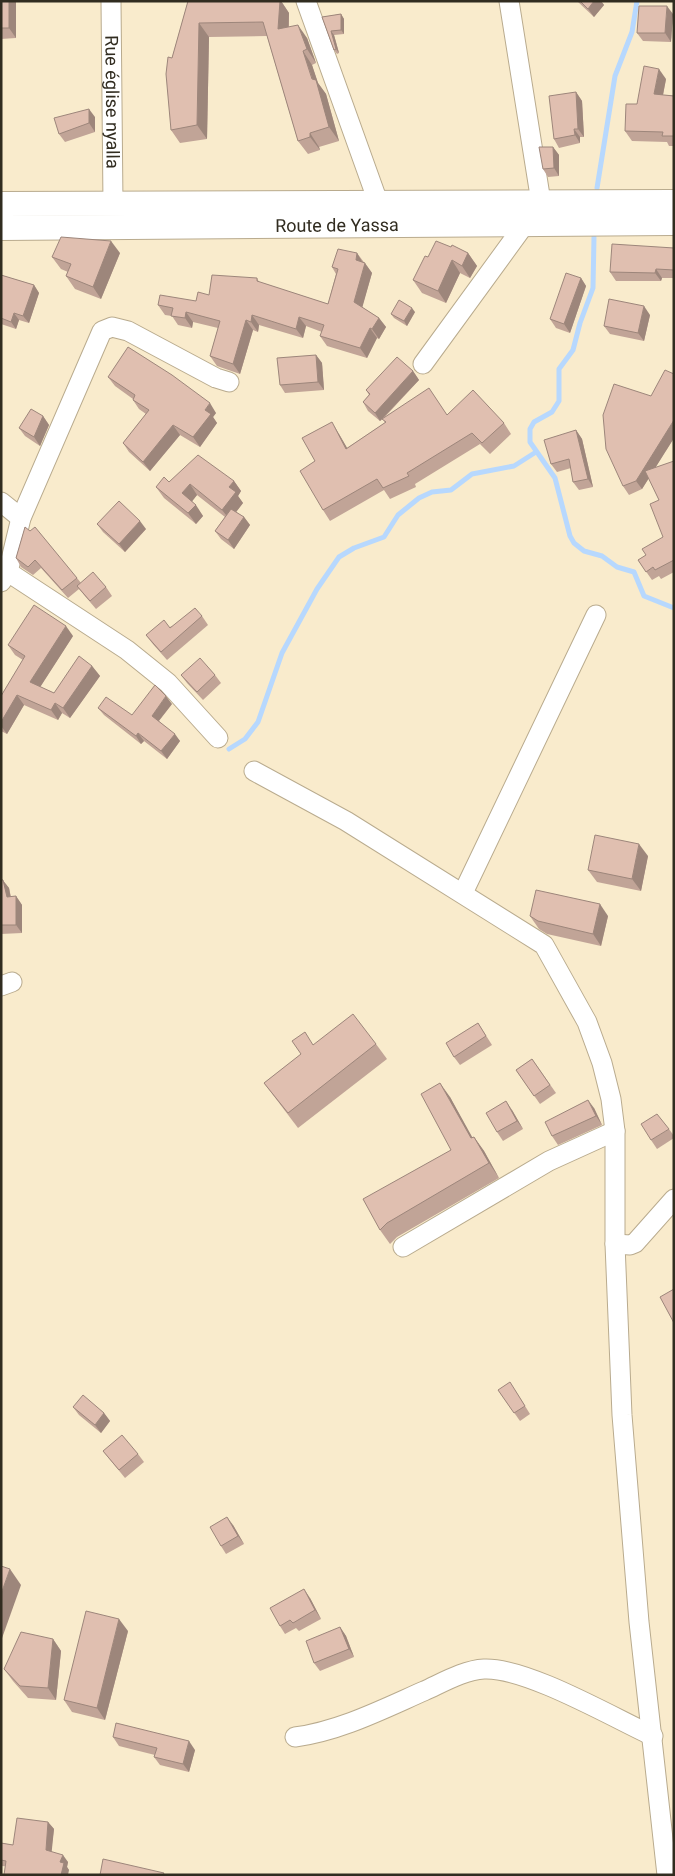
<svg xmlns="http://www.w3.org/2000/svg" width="675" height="1876" font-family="Roboto,sans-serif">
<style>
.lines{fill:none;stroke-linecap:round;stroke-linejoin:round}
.stream{stroke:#b7d8fe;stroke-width:5}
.minor-casing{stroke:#b9ab8e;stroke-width:21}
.major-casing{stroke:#b9ab8e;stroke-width:26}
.minor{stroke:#fff;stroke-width:19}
.major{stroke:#fff;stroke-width:24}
.wall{fill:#c1a497}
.shaded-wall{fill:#9d867b}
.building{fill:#e0bfb0;stroke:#9d867b}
.labels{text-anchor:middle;stroke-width:5;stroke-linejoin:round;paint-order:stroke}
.street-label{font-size:18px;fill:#312c20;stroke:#f9ebcc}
</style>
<rect width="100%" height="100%" fill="#f9ebcc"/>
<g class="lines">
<g class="stream">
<polyline points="597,188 615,76 632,32 637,1"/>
<polyline points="594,237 593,288 580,323 573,350 559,369 559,401 552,412 534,422 530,429 530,442 555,478 570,536 574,543 584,551 602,556 617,567 634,572 644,596 674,608"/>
<polyline points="229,749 245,739 258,722 282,653 317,589 339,557 354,548 384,537 398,515 419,498 432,492 451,490 472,474 514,466 536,452"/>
</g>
<defs>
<g id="minor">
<path id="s1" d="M111 1 113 204"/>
<polyline points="306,1 382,213"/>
<polyline points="423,364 541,202 509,1"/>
<polyline points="1,502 21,518"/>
<polyline points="8,572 127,650 168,683 218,738"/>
<polyline points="1,582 8,572 21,518 102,331 112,327 128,331 216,378 229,382"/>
<polyline points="254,771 346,821 544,945 587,1022 602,1063 611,1099 615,1131 615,1244 622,1415 639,1622 667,1875"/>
<polyline points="463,893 596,615"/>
<polyline points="1,986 12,982"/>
<polyline points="615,1244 630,1245 635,1243 674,1199"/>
<polyline points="403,1247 549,1161 615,1131"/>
<path d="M295 1737C340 1731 383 1709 424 1691 442 1683 464 1670 484 1669 526 1667 612 1717 653 1736"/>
</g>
<g id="major">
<polyline points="1,204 674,202"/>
<path id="s2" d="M1 228 674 223"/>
</g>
</defs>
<use href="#minor" class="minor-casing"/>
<use href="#major" class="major-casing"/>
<use href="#minor" class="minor"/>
<use href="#major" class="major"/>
</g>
<g class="wall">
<polygon points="1,1 16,1 16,38 1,39"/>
<polygon points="188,1 281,1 289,13 289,27 307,38 316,63 312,65 318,83 326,94 339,141 319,147 320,150 308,154 298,141 267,36 209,37 207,139 180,143 171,130 172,58"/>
<polygon points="577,1 601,1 604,5 594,17"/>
<polygon points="341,14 344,19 344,34 334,35 339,53 337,54 334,50 322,17"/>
<polygon points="673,14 671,42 643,41 637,33"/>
<polygon points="666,79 663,95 674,96 674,146 669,146 667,142 632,141 625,131 637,104"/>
<polygon points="576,92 582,101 584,137 580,137 580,143 559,148 554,139"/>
<polygon points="95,117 95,132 65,142 59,134"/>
<polygon points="553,147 559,155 559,176 548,177 543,169"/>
<polygon points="451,247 468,253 477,266 470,278 460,273 446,303 422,293 413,280"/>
<polygon points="674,248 674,278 662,278 661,281 616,281 610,272"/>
<polygon points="120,253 101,299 75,289 66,276 68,272 61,269 52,257"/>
<polygon points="357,253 372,273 362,307 379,318 386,327 379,339 377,338 367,358 327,346 320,336 322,332 306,326 303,338 259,325 258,332 253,330 240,374 217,366 210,356 218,328 193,322 192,328 178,325 172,316 165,315 158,305 196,301 209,295 257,278 259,282 328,304 336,274 332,267"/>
<polygon points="1,275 34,285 39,293 29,323 19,320 16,329 1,324"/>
<polygon points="581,278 586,286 570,333 556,328 550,319"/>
<polygon points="415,312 407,326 394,318 391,314"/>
<polygon points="650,315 644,341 610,334 604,326"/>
<polygon points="316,355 322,363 324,390 285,393 280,385"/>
<polygon points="413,371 419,380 383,419 448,415 504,423 511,434 490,454 480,444 415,484 416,487 390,499 384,490 330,521 323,510 315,461 339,434 347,448 385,423 383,419 380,421 368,411 363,402 369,395 366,390"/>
<polygon points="108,377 216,413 213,417 217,423 200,447 180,435 150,471 129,452 123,443 146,414 139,409 133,400 133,399 115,386"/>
<polygon points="651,396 674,438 655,468 674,461 674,572 661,579 659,576 652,580 638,560 646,555 663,537 659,500 649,478 642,489 629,495 623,486"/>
<polygon points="43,416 49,425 40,446 25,436 19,428"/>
<polygon points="576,430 582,439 593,487 579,490 573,482 571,468 557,472 551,464"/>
<polygon points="234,481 241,491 238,496 243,503 236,512 244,517 250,525 234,549 221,539 215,531 225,517 197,495 192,501 203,516 196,524 164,498 156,487 169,482"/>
<polygon points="97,524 146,529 125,552 103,532"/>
<polygon points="25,527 77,578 81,583 106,587 112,596 96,609 79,589 68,598 41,568 33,575 21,567 16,558"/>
<polygon points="202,616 208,625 167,660 152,643 146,635"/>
<polygon points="73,636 40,687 54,693 92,666 100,676 70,718 62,713 58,720 24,705 7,734 1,731 1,696 23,660 15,655 8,645"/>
<polygon points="181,675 215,675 221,683 203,700 187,683"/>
<polygon points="172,704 159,721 180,741 167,759 144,741 141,744 104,715 98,708 132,715"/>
<polygon points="648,856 641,891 597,882 588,870"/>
<polygon points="1,878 9,888 11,897 16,896 22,905 22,933 1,934"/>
<polygon points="530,916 608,916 601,946 547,934 539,929"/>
<polygon points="478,1023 492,1045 460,1065 454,1057"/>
<polygon points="376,1044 387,1059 298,1128 264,1083 314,1045"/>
<polygon points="532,1059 556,1093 540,1104 516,1070"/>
<polygon points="450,1097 472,1138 474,1137 484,1151 499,1178 397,1237 390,1244 380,1230 451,1150"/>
<polygon points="594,1108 602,1125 558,1145 552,1136"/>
<polygon points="512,1110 523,1129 503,1141 497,1132"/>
<polygon points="669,1129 674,1136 674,1138 657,1149 651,1140"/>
<polygon points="498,1390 515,1390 530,1414 520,1421"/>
<polygon points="73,1407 104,1413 110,1421 101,1433 79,1415"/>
<polygon points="103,1451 138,1454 144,1462 125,1478"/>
<polygon points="233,1525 244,1544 226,1554 221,1546"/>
<polygon points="310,1598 321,1619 299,1631 296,1628 285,1634 280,1626"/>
<polygon points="340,1627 346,1636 354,1657 320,1671 314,1663"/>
<polygon points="128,1631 105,1720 72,1712 64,1700"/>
<polygon points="53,1639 61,1651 56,1700 28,1698 13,1681 4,1669"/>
<polygon points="113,1737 195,1750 189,1772 160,1765 154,1757 155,1755 119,1746"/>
<polygon points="48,1822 54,1829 51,1852 68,1862 67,1867 69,1870 1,1866 1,1843 13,1845"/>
</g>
<g class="shaded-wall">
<polygon points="9,1 16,1 16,38 9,28"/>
<polygon points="280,1 281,1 289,13 288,43 278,29"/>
<polygon points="594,1 601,1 604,5 594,17 588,9"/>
<polygon points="667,6 673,14 671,42 665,33"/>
<polygon points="341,14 344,19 344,34 341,30"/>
<polygon points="199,23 209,37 207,139 197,125"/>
<polygon points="298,25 307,38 316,63 307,49"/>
<polygon points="331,31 334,35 339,53 336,49"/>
<polygon points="303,51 312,65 318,83 326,94 339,141 329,127"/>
<polygon points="659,69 666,79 661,105 654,94"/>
<polygon points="576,92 582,101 584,137 578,129"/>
<polygon points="89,109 95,117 95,132 89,123"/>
<polygon points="574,129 580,137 580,143 575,135"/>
<polygon points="310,133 319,147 320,150 310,137"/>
<polygon points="553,147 559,155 559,176 554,168"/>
<polygon points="111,241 120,253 101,299 93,287"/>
<polygon points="357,253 363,263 356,260"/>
<polygon points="468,253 477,266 470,278 462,266"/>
<polygon points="452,260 460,273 446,303 438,291"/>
<polygon points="365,263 372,273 361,312 354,302"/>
<polygon points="656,269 662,278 661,281 655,273"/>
<polygon points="581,278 586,286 570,333 564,324"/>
<polygon points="34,285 39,293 29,323 23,316"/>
<polygon points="644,306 650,315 644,341 638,333"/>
<polygon points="412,308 415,312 407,326 404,321"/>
<polygon points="186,312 193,322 192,328 185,318"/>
<polygon points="14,313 19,320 16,329 11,322"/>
<polygon points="252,315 259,325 258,332 251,322"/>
<polygon points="299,317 306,326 303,338 296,329"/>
<polygon points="379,318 386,327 379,339 372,329"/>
<polygon points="246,320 253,330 240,374 233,364"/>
<polygon points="370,328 377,338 367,358 360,348"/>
<polygon points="316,355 322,363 324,390 318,382"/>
<polygon points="413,371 419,380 380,421 375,413"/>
<polygon points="210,403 216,413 213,417 217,423 200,447 193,437 205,410"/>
<polygon points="43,416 49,425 40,446 34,437"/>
<polygon points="674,420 674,438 642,489 636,481"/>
<polygon points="332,422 339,434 354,460 346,449"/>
<polygon points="173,425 180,435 150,471 143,462"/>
<polygon points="576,430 582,439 593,487 588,479"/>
<polygon points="234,481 241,491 238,496 243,503 230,520 222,510 229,487"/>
<polygon points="190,484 197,495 190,504 182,493"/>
<polygon points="196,505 203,516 196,524 188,513"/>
<polygon points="244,517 250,525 234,549 228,540"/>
<polygon points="140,521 146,529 125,552 119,544"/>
<polygon points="66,626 73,636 37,692 30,682"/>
<polygon points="92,666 100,676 70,718 63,708"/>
<polygon points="17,695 24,705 7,734 1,726 1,722"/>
<polygon points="166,696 172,704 157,723 152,716"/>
<polygon points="55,703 62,713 58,720 51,710"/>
<polygon points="138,733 144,741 141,744 136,736"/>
<polygon points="175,734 180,741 167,759 161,751"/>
<polygon points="639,844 648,856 641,891 632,879"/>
<polygon points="1,878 9,888 12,905 7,897 1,883"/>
<polygon points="16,896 22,905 22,933 16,925"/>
<polygon points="600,904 608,916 601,946 593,934"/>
<polygon points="440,1083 450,1097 481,1153 471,1138"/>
<polygon points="588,1100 594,1108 602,1125 596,1116"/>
<polygon points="506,1101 512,1110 523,1129 517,1121"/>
<polygon points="474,1137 484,1151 499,1178 489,1163"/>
<polygon points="104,1413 110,1421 101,1433 95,1425"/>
<polygon points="227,1517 233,1525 244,1544 238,1536"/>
<polygon points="10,1569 21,1585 1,1641 1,1594"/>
<polygon points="304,1589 310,1598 321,1619 315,1610"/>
<polygon points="119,1619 128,1631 105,1720 97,1708"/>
<polygon points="340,1627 346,1636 354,1657 349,1649"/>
<polygon points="53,1639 61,1651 56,1700 48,1688"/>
<polygon points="189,1741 195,1750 189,1772 183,1764"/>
<polygon points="48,1822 54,1829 51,1858 46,1850"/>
<polygon points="63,1855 68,1862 67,1867 69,1870 68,1875 61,1875 60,1862"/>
</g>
<g class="building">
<rect x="1" y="1" width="8" height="27"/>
<polygon points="188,1 280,1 278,29 298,25 307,49 303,51 312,79 316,80 329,127 310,133 310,137 298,141 263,22 199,23 197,125 171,130 166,74 168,57 172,58"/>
<polygon points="580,1 594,1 588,9"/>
<polygon points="639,6 667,6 665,33 637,33"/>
<polygon points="341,14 341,30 331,31 336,49 334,50 322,17"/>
<polygon points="644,66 659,69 654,94 674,96 674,136 662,136 663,132 625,131 626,104 637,104"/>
<polygon points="576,92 578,129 574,129 575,135 554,139 549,96"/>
<polygon points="89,109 89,123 59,134 54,118"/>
<polygon points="539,147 553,147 554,168 543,169"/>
<polygon points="61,237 111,241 93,287 66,276 71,264 52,257"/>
<polygon points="436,241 451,247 452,245 468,253 462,266 452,260 438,291 413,280 425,256 428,257"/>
<polygon points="612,244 674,248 674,270 656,269 655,273 610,272"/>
<polygon points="338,249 357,253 356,260 365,263 354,302 379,318 372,329 370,328 360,348 320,336 324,325 299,317 296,329 252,315 251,322 246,320 233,364 210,356 220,321 186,312 185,318 171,316 173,308 158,305 160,295 196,301 198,292 209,295 212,275 257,278 257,281 328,304 338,269 332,267"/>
<polygon points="566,273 581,278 564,324 550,319"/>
<polygon points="1,275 34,285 23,316 14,313 11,322 1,318"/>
<polygon points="609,299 644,306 638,333 604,326"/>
<polygon points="399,300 412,308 404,321 391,314"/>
<polygon points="128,347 172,375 210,403 205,410 211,414 193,437 173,425 143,462 123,443 149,410 133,400 135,395 108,377"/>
<polygon points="316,355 318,382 280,385 277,358"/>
<polygon points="397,357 413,371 375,413 363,402 370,394 366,390"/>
<polygon points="665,370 674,374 674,420 636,481 623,486 606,449 603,415 614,384 651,396"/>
<polygon points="429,388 447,415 473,390 504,423 482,443 472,433 407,473 409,476 383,488 377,479 323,510 300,471 315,461 302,438 332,422 346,449 386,422 382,419"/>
<polygon points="31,409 43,416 34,437 19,428"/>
<polygon points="576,430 588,479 573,482 569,459 551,464 544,440"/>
<polygon points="198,455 234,481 229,487 236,492 222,510 190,484 182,493 196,505 188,513 156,487 164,477 169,482"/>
<polygon points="674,461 674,560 655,570 653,567 646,572 638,560 646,555 642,549 663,537 650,504 659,500 645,471"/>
<polygon points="119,501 140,521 119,544 97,524"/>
<polygon points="231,509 244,517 228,540 215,531"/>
<polygon points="25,527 30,531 35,527 77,578 62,590 35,560 28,567 16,558"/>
<polygon points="93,572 106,587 90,601 77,586"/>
<polygon points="34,605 66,626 30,682 54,693 79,656 92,666 63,708 55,703 51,710 17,695 1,722 1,696 25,656 8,645"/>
<polygon points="195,608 202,616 161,652 146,635 164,620 170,628"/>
<polygon points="200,658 215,675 197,692 181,675"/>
<polygon points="155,685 166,696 152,716 175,734 161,751 138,733 136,736 98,708 106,697 132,715"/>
<polygon points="595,835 639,844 632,879 588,870"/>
<polygon points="1,880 3,880 7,897 16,896 16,925 1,925"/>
<polygon points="536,890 600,904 593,934 538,921 530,916"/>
<polygon points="353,1014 376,1044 288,1113 264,1083 301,1054 292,1041 305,1032 313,1045"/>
<polygon points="478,1023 486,1036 454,1057 446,1043"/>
<polygon points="532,1059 550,1085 534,1096 516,1070"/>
<polygon points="440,1083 471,1138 474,1137 489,1163 387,1223 380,1230 363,1199 451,1150 421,1094"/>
<polygon points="588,1100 596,1116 552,1136 545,1122"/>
<polygon points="506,1101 517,1121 497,1132 486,1113"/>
<polygon points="657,1114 669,1129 651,1140 641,1124"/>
<polygon points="674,1289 674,1323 660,1297"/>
<polygon points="510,1382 525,1406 514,1413 498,1390"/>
<polygon points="83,1395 104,1413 95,1425 73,1407"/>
<polygon points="122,1435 138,1454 119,1470 103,1451"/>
<polygon points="227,1517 238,1536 221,1546 210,1527"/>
<polygon points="1,1566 10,1569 1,1594"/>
<polygon points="304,1589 315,1610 293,1623 290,1620 280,1626 270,1608"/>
<polygon points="86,1611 119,1619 97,1708 64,1700"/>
<polygon points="340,1627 349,1649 314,1663 306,1641"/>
<polygon points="21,1632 53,1639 48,1688 20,1686 4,1669"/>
<polygon points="116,1723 189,1741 183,1764 154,1757 157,1748 113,1737"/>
<polygon points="17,1818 48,1822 46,1850 63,1855 60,1862 64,1863 61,1875 4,1875 6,1861 1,1860 1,1843 13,1845"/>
<polygon points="103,1859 164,1873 163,1875 100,1875"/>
</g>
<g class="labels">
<g class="street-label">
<text dy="6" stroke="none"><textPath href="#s1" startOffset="101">Rue église nyalla</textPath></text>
<text dy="6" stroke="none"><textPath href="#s2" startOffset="336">Route de Yassa</textPath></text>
</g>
</g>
<rect width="675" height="1876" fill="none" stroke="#312c20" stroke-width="5"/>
</svg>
